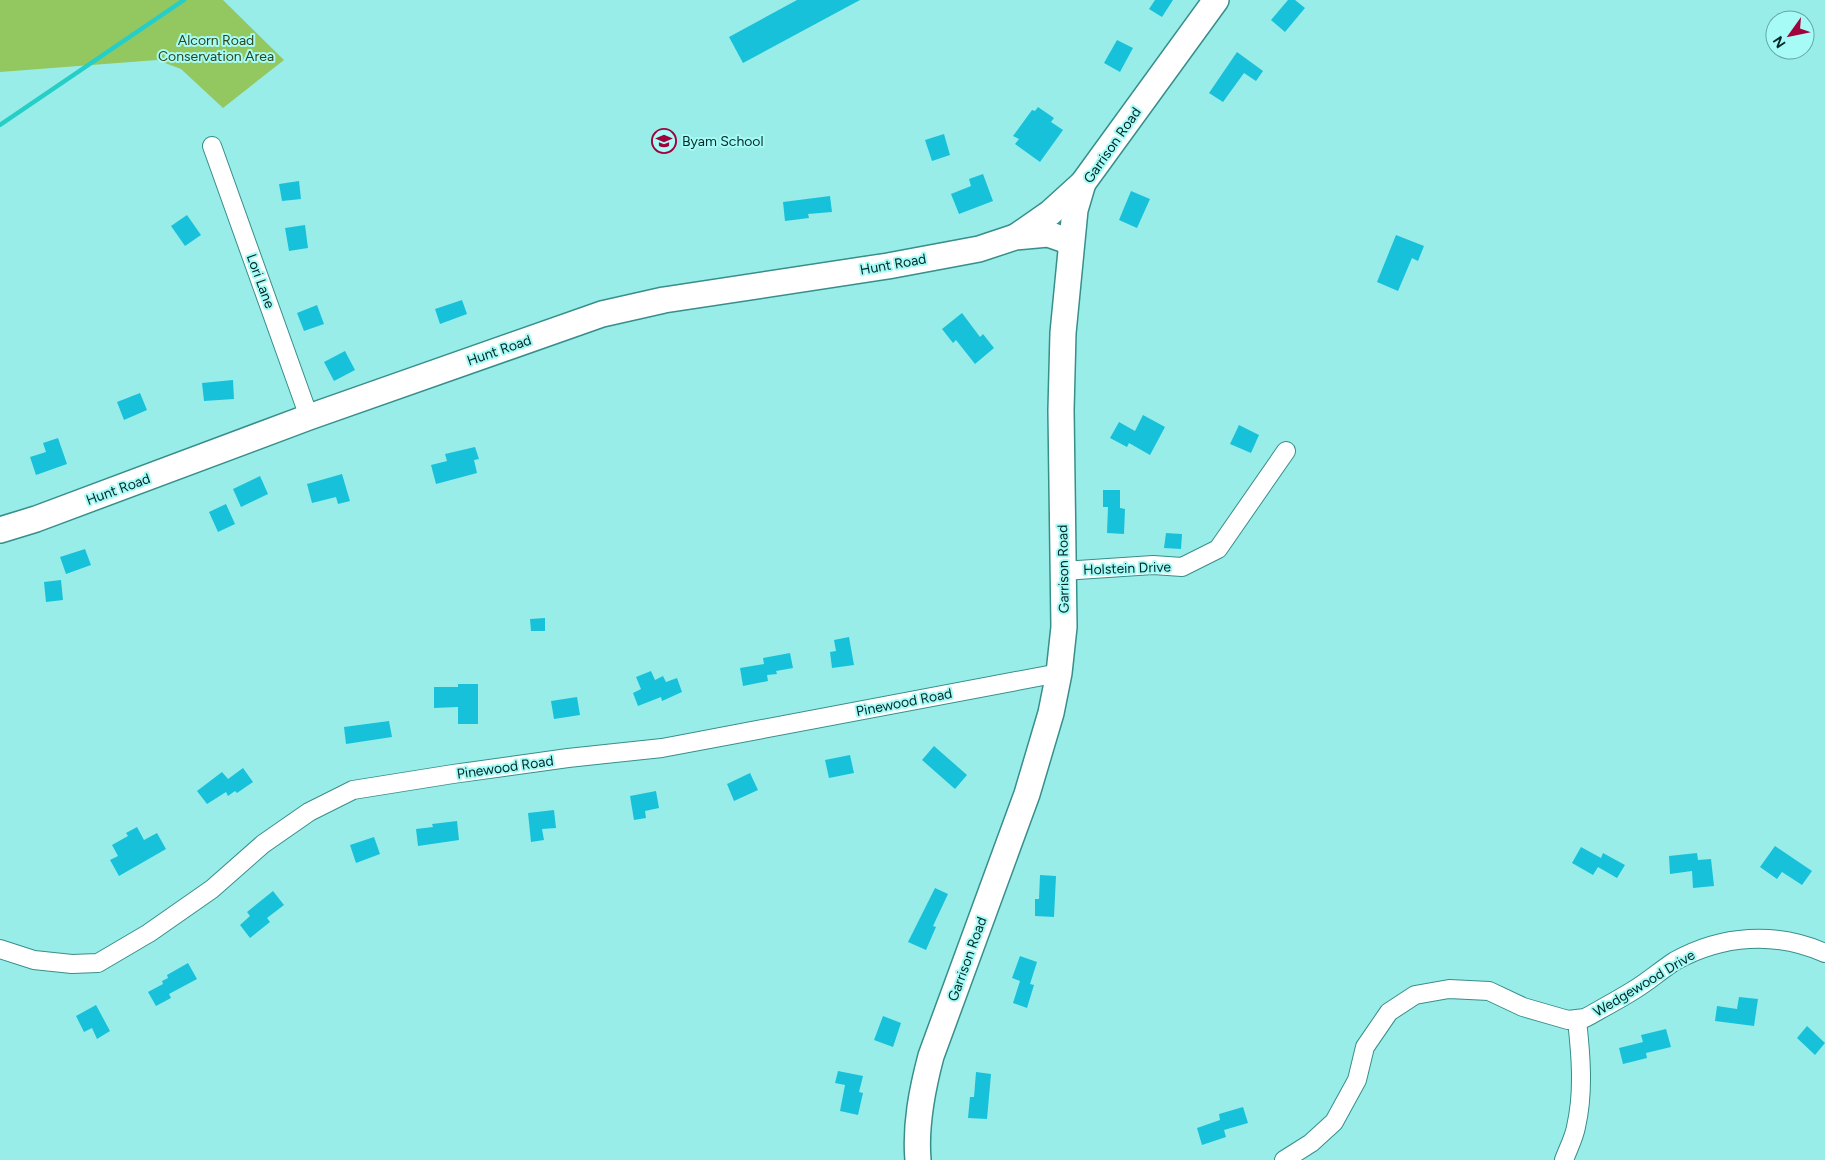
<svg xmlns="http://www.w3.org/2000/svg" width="1825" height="1160" font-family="Figtree,sans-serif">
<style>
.green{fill:#93c860}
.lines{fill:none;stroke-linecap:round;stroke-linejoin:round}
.stream{stroke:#26cec8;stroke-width:4.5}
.building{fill:#17c1da}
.street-casing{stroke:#378e8b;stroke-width:20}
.secondary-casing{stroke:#378e8b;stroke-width:28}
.street{stroke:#fff;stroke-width:18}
.secondary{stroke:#fff;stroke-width:25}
.labels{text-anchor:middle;stroke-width:4;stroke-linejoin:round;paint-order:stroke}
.park-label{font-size:14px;fill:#2f4518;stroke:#a6fbf6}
.poi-label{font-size:14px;fill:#022827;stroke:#a6fbf6;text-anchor:start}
.street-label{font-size:14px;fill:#022827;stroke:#a6fbf6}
</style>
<rect width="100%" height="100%" fill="#99ede9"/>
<polygon class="green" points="0,0 223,0 284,60 223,108 181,69 157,60 0,72"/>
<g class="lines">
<polyline class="stream" points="0,125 184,0"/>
</g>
<g class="building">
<polygon points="797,0 860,0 743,63 729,37"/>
<polygon points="1155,0 1173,0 1162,17 1149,9"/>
<polygon points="1288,0 1295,0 1305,8 1285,32 1271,20"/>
<polygon points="1117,40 1133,48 1120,72 1104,63"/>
<polygon points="1237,52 1263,71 1256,81 1244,73 1223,102 1209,93"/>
<polygon points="1038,107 1054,118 1051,122 1063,130 1040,162 1015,144 1019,139 1013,136 1032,110 1035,111"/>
<polygon points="944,134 950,155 932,161 925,140"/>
<polygon points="983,174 993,201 959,214 951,194 971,186 969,179"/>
<polygon points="299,181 301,199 282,201 279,184"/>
<polygon points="1131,191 1150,199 1137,228 1119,220"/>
<polygon points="830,196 832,212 808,214 809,218 785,221 783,202"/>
<polygon points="187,215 201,235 185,246 171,226"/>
<polygon points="305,225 308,248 289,251 285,228"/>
<polygon points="1396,235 1424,246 1418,261 1412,258 1398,291 1377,282"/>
<polygon points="462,300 467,314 440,324 435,309"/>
<polygon points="317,305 324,324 304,331 297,313"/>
<polygon points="962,313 980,337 983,334 994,348 975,364 956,340 953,343 942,329"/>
<polygon points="345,351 355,370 334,381 324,362"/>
<polygon points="233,380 234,399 204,401 202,383"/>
<polygon points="140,393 147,410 124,420 117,402"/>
<polygon points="1143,415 1165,427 1150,455 1129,443 1127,447 1110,438 1119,422 1135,431"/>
<polygon points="1239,425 1259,435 1251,453 1230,444"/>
<polygon points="58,438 67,464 36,475 30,457 46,452 43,443"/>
<polygon points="475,447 479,459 474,460 477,473 436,484 431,465 447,461 445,454"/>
<polygon points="342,474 350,501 338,504 336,497 312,503 307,484"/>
<polygon points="260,476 268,494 241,507 233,489"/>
<polygon points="1103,490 1120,490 1120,508 1125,509 1124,534 1107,533 1108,507 1103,507"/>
<polygon points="226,504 235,524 218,532 209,512"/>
<polygon points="1166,533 1182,534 1181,549 1164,548"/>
<polygon points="85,549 91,565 66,574 60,557"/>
<polygon points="61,580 63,600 46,602 44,582"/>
<polygon points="545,618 545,631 531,631 530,619"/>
<polygon points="849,637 854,665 832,668 830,652 836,651 834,640"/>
<polygon points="790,653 793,668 776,671 777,674 767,675 768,681 743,686 740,668 764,664 763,658"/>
<polygon points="651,671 655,680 663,676 666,682 677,678 682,692 662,701 661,697 638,706 633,693 641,689 636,677"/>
<polygon points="458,684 478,684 478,724 458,724 458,707 434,708 434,687 458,687"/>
<polygon points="577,697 580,715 554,719 551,701"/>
<polygon points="389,721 392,737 346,744 344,727"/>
<polygon points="934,746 967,775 955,789 922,760"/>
<polygon points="850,755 854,773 829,778 825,760"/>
<polygon points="243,768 253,782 237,793 235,791 228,796 226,792 207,804 197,791 222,772 228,779"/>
<polygon points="750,773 758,790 734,801 727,784"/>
<polygon points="656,791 659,808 645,811 646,818 634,820 630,796"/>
<polygon points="554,810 556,828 542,829 544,840 531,842 528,813"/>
<polygon points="457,821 459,840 418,846 416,829 433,827 432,824"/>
<polygon points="137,827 144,840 157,833 166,849 119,876 110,860 118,856 112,845 128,836 126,833"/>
<polygon points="374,837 380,854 356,863 350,845"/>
<polygon points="1775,846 1812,871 1802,885 1782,872 1777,879 1760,867"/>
<polygon points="1581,847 1601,858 1603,853 1625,865 1617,878 1598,867 1593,875 1572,863"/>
<polygon points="1697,853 1698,860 1711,859 1714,886 1693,888 1692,871 1670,874 1669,856"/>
<polygon points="1040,875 1056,876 1054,917 1035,916 1035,899 1039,899"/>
<polygon points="935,888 948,894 933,926 936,927 926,950 908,942"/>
<polygon points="273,891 284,905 267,918 270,922 250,938 240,925 250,916 247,912"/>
<polygon points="1020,956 1037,962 1030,984 1034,985 1027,1008 1013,1003 1020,981 1012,978"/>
<polygon points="188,963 197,979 169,994 171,998 156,1006 148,992 163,984 162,981 168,978 167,975"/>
<polygon points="1739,997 1758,999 1754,1026 1715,1021 1717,1006 1737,1009"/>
<polygon points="96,1005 110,1031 97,1039 92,1028 84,1032 76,1016"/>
<polygon points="883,1016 901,1023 893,1047 874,1040"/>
<polygon points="1807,1026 1825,1043 1815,1055 1797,1038"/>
<polygon points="1666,1029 1671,1047 1646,1053 1647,1058 1623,1064 1619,1048 1643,1042 1641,1035"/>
<polygon points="838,1071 863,1076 859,1092 863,1093 858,1115 840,1111 845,1085 835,1083"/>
<polygon points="976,1072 991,1074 987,1119 968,1118 970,1097 974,1097"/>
<polygon points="1243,1107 1248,1123 1224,1130 1226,1137 1202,1145 1197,1128 1220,1120 1219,1114"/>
</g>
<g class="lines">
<defs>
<g id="street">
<polyline points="212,146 309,417"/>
<polyline points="1063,571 1153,565 1182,567 1218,549 1286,451"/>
<polyline points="0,949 34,960 72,964 98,963 149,933 212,889 263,844 309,812 353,790 453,774 568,758 662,748 1059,673"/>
<path d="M1284 1160 1311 1143 1334 1122 1357 1080 1365 1047 1389 1012 1415 995 1449 989 1489 991 1523 1007 1568 1020 1585 1018C1601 1009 1618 1000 1634 990 1649 981 1661 970 1675 961 1722 935 1775 931 1825 953"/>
<path d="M1564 1160C1568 1149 1574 1138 1576 1127 1584 1092 1581 1056 1577 1020"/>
</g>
<g id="secondary">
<polyline points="1017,236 1050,213 1083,183"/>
<polyline points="0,530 36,519 309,417 602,314 664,300 888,266 979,249 1015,237 1048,234 1071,242"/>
<path d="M918 1160C915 1125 922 1090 931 1056L1027 794 1051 713 1059 673 1064 627 1061 410 1063 333 1075 210 1083 183 1216 0"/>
</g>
</defs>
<use href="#street" class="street-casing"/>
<use href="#secondary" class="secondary-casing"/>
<use href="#street" class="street"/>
<use href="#secondary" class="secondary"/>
</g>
<defs>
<symbol id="school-ring" viewBox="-11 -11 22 22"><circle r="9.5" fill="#a6fbf6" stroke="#a1023c" stroke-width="1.5"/><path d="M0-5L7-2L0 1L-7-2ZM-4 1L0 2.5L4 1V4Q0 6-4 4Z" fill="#a1023c"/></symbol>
</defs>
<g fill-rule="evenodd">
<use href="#school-ring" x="650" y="127" width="28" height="28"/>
</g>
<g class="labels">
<g class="park-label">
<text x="216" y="45">Alcorn Road<tspan x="216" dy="16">Conservation Area</tspan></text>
</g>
<g class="poi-label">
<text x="682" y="146">Byam School</text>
</g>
<g class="street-label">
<text transform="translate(1112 145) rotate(-55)" y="5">Garrison Road</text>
<text transform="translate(893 264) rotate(-10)" y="5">Hunt Road</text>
<text transform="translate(261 281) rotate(70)" y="5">Lori Lane</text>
<text transform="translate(499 350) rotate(-19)" y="5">Hunt Road</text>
<text transform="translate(118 489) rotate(-20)" y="5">Hunt Road</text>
<text transform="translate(1127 568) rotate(-2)" y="5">Holstein Drive</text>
<text transform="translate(1063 569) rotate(-91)" y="5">Garrison Road</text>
<text transform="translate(904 702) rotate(-11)" y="5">Pinewood Road</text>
<text transform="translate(505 767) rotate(-8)" y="5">Pinewood Road</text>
<text transform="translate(967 959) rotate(-70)" y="5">Garrison Road</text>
<text transform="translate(1644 983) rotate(-31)" y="5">Wedgewood Drive</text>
</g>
</g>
<g transform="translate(1790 35) rotate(237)"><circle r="24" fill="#a6fbf6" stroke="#64a7a3"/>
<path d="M0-4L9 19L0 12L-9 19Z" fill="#a1023c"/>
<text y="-8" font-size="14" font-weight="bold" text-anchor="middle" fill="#022827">N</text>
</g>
</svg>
